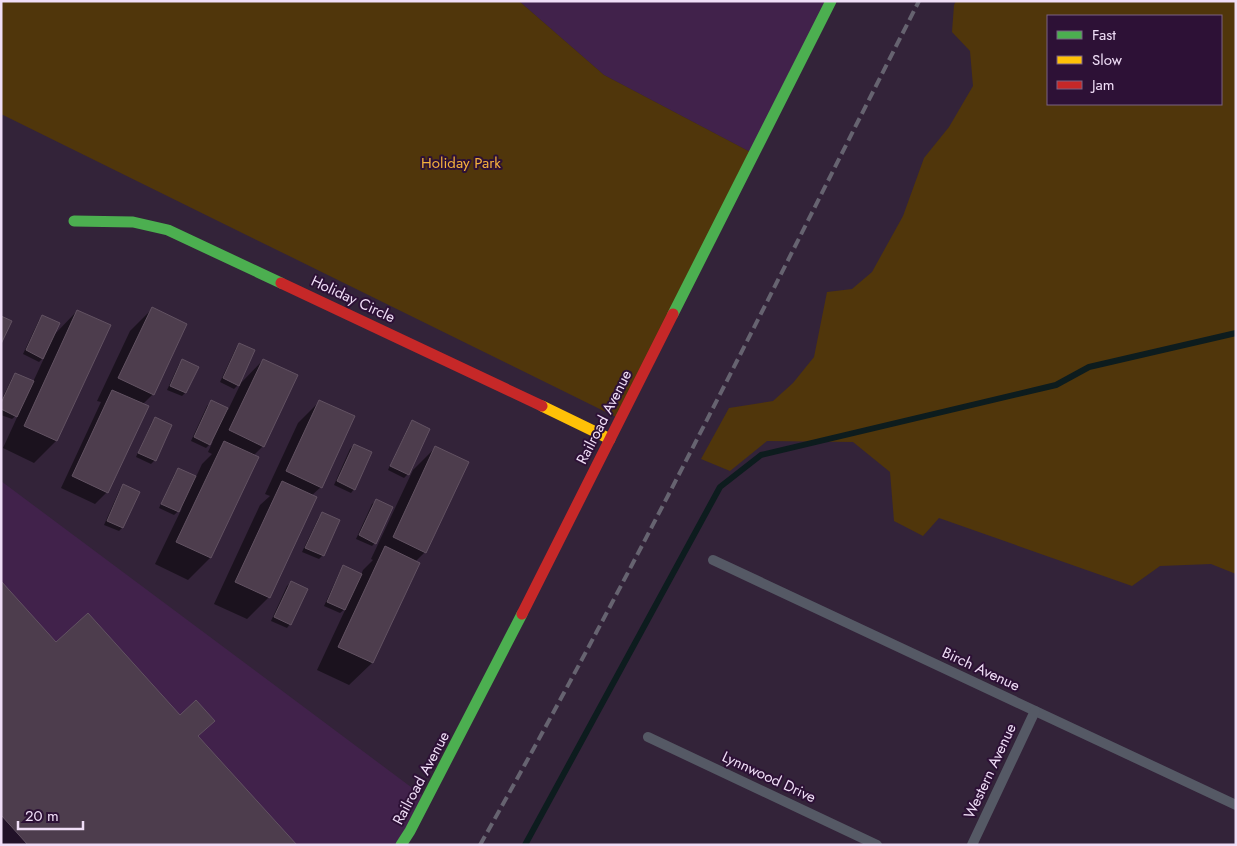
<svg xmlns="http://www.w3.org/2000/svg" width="1237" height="846" font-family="Jost,sans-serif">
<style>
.built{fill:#41224b}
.green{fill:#50360b;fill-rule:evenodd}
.shadow{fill:#0007}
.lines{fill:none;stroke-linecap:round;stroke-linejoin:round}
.stream{stroke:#0d1c1e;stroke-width:6}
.building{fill:#4d3d4d;stroke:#625262}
.lane{stroke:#555965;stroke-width:10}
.fast{stroke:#4caf50;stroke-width:11}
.slow{stroke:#ffc107;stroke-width:11}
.jam{stroke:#c62828;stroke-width:11}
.rail{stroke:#666370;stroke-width:4;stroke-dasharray:10 5;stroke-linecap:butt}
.labels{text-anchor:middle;stroke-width:4;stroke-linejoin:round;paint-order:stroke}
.park-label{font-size:15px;fill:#f4b03c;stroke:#2d1136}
.street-label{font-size:15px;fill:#f0def7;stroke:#2d1136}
</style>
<rect width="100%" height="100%" fill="#332339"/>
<g class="built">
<polygon points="519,1 833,1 754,154 604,75"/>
<polygon points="1,481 427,799 401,845 1,845"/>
</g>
<g class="green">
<polygon points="1,1 519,1 604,75 754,154 620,419 1,114"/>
<path d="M956 1H1236V574L1211 564 1160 566 1132 586 939 518 923 536 894 521 890 472 853 442 767 441 730 471 701 459 729 408 773 401 793 383 814 357 827 292 852 289 872 272 903 216 924 158 949 127 973 86 970 51 952 32 954 5ZM1048 16H1221V104H1048Z"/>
</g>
<g class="shadow">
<polygon points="152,309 153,394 142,405 107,492 95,504 61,488 101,402 97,401 130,331"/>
<polygon points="77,311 109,326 56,441 34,463 3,448 19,413 12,419 1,415 1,401 12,378 16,374 33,382 45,356 39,362 23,354 39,320 43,317 54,335"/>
<polygon points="240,344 238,385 234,389 220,382 236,348"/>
<polygon points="183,360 198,367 185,393 182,396 167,390 179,364"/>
<polygon points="263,360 263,446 253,456 257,458 210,558 188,580 155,564 182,508 174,515 159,508 175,473 178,469 196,477 202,464 212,454 208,452 213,441 206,448 191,441 207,406 211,402 228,410 241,383"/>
<polygon points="320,401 321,487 311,496 269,597 247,619 214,604 260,505 270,496 265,494 298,423"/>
<polygon points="155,418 171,426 155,460 151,464 136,457 152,422"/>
<polygon points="412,422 408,474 404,478 388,470 409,425"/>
<polygon points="354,445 354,489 351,493 334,485 350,449"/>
<polygon points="435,448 425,552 415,562 418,564 372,663 349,685 317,670 346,608 340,613 324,606 340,571 344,567 361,575 363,570 373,560 371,559 413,470"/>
<polygon points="124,486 122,528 119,531 104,525 120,489"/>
<polygon points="376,501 375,543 372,546 356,539 372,504"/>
<polygon points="323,513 339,521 322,556 319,559 302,552 319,517"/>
<polygon points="291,582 290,624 287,628 271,621 287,586"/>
<polygon points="1,583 56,643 197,737 295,845 1,845"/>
</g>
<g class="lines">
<polyline class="stream" points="525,845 720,487 761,455 1056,385 1089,367 1236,333"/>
</g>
<g class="building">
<polygon points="152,307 187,324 154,395 118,378"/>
<polygon points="77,310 111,325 57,441 24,426"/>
<polygon points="42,315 60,323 43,359 26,350"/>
<polygon points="1,316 12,321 1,344"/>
<polygon points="239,343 255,350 239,386 223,378"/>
<polygon points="182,359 199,367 186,393 170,386"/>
<polygon points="263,359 298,375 264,447 229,430"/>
<polygon points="15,373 34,381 17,417 1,409 1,403"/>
<polygon points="112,390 149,406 108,493 72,476"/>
<polygon points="211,400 228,408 210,445 194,437"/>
<polygon points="319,400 355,416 322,488 286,471"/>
<polygon points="155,417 172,425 156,461 138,453"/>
<polygon points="412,420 430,429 409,475 390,466"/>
<polygon points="224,441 259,457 211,558 176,542"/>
<polygon points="354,444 372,452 355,490 337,481"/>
<polygon points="435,446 469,462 426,553 393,537"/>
<polygon points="178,468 196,476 179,512 161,504"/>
<polygon points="282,481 317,497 270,598 235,582"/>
<polygon points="123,484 140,492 123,528 107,521"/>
<polygon points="376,499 393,507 376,544 359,535"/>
<polygon points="322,512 340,520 324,556 305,548"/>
<polygon points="385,546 420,563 373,663 338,647"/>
<polygon points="343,565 362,574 345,610 327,602"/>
<polygon points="1,581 56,642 88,613 180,715 196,700 215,721 198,736 297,845 28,845 1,815"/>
<polygon points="291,581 308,589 291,625 274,617"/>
</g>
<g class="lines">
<g class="lane">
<polyline points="713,560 1236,805"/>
<polyline points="648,737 877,845"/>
<polyline points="972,845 1035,711"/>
</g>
<g class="fast">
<polyline points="74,221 133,222 168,230 281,283"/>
<polyline points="673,314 831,1"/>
<polyline points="401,845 410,831 522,614"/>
</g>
<polyline class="slow" points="542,406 610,439"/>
<g class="jam">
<polyline points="281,283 542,406"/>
<polyline points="522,614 673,314"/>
</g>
<path class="rail" d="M480 845C636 569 775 284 919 1"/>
</g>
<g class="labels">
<g class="park-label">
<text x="461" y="168">Holiday Park</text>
</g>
<g class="street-label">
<text transform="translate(353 299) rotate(25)" y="5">Holiday Circle</text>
<text transform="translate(604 417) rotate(-63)" y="5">Railroad Avenue</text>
<text transform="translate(981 669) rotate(25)" y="5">Birch Avenue</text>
<text transform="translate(990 771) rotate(-65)" y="5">Western Avenue</text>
<text transform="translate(769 777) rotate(25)" y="5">Lynnwood Drive</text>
<text transform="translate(421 778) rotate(-62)" y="5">Railroad Avenue</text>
</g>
</g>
<rect width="1237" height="846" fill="none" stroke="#f0def7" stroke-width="5"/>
<rect x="1047" y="15" width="175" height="90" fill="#2d1136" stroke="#7b6383"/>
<rect x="1057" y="31" width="25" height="8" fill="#4caf50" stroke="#7b6383"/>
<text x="1092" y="40" font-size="15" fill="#f0def7">Fast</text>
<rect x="1057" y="56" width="25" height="8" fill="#ffc107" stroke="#7b6383"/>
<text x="1092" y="65" font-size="15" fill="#f0def7">Slow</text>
<rect x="1057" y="81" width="25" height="8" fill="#c62828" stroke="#7b6383"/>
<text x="1092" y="90" font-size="15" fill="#f0def7">Jam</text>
<path d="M18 821v8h65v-8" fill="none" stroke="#f0def7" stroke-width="2.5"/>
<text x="25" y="821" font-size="15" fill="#f0def7" stroke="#2d1136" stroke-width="4" paint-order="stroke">20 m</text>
</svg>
